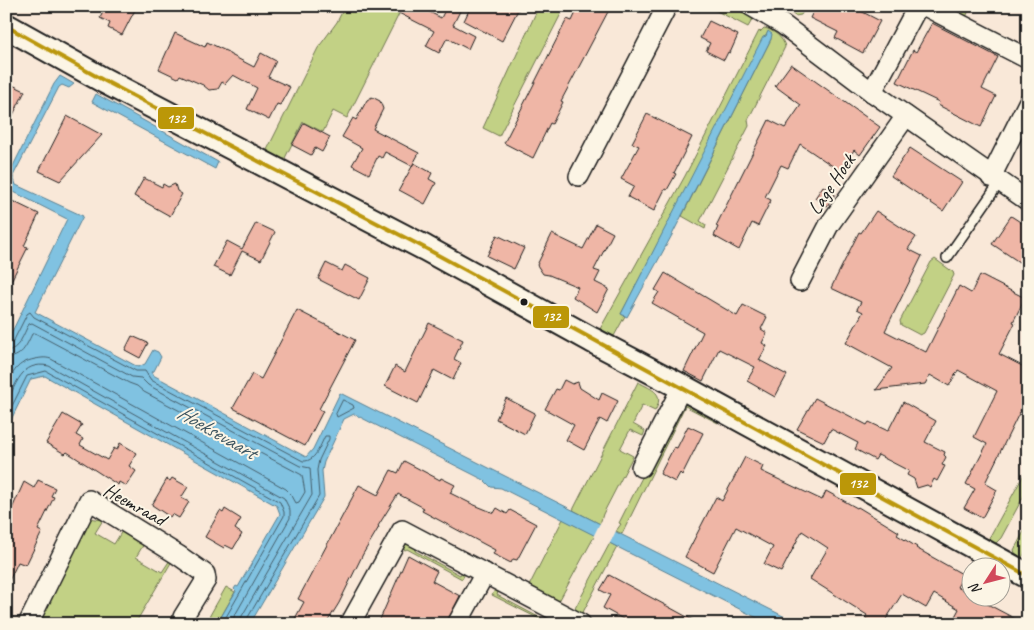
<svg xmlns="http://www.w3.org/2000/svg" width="1034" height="630" font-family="Caveat,sans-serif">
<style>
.green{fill:#c2d185;stroke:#6f7650}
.water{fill:#80c2e1;stroke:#588092}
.pier{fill:#f9e8d8}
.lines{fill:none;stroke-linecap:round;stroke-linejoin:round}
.shore{stroke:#445e6b;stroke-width:1}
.building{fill:#efb6a6;stroke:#1c1c1c}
.service-casing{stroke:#1c1c1c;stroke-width:12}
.minor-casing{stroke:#1c1c1c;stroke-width:22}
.tertiary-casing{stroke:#1c1c1c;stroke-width:28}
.service{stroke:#fcf5e5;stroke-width:9}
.minor{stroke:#fcf5e5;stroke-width:19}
.tertiary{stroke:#fcf5e5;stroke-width:24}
.bus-1-casing{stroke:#fcf5e5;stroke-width:8}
.bus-1{stroke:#bb9708;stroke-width:4}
.bus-dot{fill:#1c1c1c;stroke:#fcf5e5;stroke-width:2}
.labels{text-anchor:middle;stroke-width:4;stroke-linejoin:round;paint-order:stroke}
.street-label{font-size:20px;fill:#1c1c1c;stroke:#fcf5e5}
.water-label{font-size:21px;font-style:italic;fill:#3f5661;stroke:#fcf5e5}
.line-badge{stroke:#fcf5e5;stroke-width:2}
.badge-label{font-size:14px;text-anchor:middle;font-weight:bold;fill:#fff}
</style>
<rect width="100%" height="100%" fill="#f9e8d8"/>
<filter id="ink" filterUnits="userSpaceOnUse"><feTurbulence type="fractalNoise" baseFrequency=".02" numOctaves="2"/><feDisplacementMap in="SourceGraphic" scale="10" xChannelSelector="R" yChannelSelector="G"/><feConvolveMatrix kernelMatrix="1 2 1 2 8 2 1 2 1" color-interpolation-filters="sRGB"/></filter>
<g filter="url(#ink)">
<g class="green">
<polygon points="345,6 403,6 347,118 333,111 323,132 303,122 283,162 266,152 318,48 337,22"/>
<polygon points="539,6 565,6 499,136 483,128"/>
<polygon points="707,6 738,6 755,15 748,27"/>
<polygon points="782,6 806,6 801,15 795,16"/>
<polygon points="941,6 971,6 966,17"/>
<path d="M764 28C772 29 784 38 785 47L748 120 749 126 700 221 706 225 705 229 682 216 771 39 768 32 621 314 625 316 614 336 600 329 685 176 759 31 760 32Z"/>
<polygon points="935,259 953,272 954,275 924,333 920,335 901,325 900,321 931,262"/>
<path d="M638 382C653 390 665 393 655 411L642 405 633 424 645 431 643 436 630 430 620 449 633 456 603 514 600 524 573 510Z"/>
<polygon points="685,402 719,420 718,423 685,406 622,534 616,531 621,524 619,523 679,404"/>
<polygon points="1028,467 1028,488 1001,538 995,544 988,540"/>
<polygon points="89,518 103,520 95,533 114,544 122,531 144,544 136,557 162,572 170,560 172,561 135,624 37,624"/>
<polygon points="563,519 595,535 558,603 528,588"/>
<polygon points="1028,524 1028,547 1022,558 1015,553 1014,550"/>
<polygon points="610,543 617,547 581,616 573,612"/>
<polygon points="406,544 417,545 415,551 460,575 463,570 466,572 462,579 407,549 405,550 400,547"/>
<polygon points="226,587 235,592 217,624 205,624"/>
<polygon points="496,588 499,589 497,595 544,620 547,615 552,618 549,624 492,595"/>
</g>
<g class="water">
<polygon points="768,31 772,34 771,39 672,235 627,317 621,314 763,37 766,36"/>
<polygon points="60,76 74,84 69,88 62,85 59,87 13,176 16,185 83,216 35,312 138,367 145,364 153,350 158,352 161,357 154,371 151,372 153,375 306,457 313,449 340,393 799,624 769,624 501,488 491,487 484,480 354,414 344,419 324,462 322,471 324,497 250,624 217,624 236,591 234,589 236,586 238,587 280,514 277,506 45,376 31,379 6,430 6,344 67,219 6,188 6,180 54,84"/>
<polygon points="96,94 218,162 215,169 92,102"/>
</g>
<polygon class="pier" points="601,521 617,529 609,545 593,537"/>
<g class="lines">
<g class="shore">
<path d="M6 345 13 342 27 314 30 312 34 317 136 371H145L151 380 303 461C315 462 320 446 325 436H329V439L319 460 317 470 319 496 247 619V624"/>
<path d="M6 351C20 350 23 334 29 324L32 323 132 377 141 378 148 385 300 466 310 468 312 495 242 616 240 624"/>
<path d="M6 358C22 358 26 346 32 334L35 333 129 383 137 386 144 392 302 475 305 492 299 502 296 503 291 494 286 489 51 359C45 357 41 358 35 359 16 363 14 371 6 387"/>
<polygon points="343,400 353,405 354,408 337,417 336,414"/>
<path d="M6 404C16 385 21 360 49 366L284 498 290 510V518L230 624"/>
<polyline points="6,418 27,376 46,371 280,502 284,512 284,516 222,624"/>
</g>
</g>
<g class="building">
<polygon points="106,6 137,6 122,35 108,28 110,23 100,18"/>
<polygon points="385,6 418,6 441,18 447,6 460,6 462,7 453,25 474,36 468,49 447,38 439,53 426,46 434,31"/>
<polygon points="471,6 520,6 502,41 464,21"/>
<polygon points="579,6 611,6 561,101 563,102 552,124 550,123 533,158 504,143 567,19 572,21"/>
<polygon points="816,6 851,6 880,21 863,53 835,38 838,32 810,18"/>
<polygon points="709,21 738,35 730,53 728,52 724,60 706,51 710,43 700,38"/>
<polygon points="932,23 998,57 982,89 996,96 981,127 938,105 939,102 897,82 913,50 916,52"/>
<polygon points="175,33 205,47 207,42 228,52 229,54 254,67 261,53 276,61 268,77 290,87 280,105 277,104 269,120 247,109 257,88 233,75 225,84 222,82 218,89 209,90 203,85 180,75 178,78 159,69"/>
<polygon points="791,64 880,127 860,155 854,150 840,171 800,144 788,168 781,165 765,197 771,200 758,226 752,223 739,250 714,236 718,227 716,226 769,120 785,128 801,105 775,86"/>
<polygon points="6,82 25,91 6,129"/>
<polygon points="372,97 380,101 383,109 373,129 419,153 412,166 385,152 382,158 378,156 369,174 352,165 362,148 342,137 353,118 356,120 367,100"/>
<polygon points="647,114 692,137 674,173 676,174 667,190 665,189 654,211 628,197 634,186 621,179 639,146 632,143"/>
<polygon points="67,116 102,135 60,181 39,171"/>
<polygon points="304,123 330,137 322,152 315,148 311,155 292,145"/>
<polygon points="910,148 962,182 943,211 891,176"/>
<polygon points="414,163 432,173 429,179 436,183 425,204 399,190"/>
<polygon points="144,178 162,187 163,184 168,187 175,184 177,191 182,194 170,216 134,196"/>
<polygon points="823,186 835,194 827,206 815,198"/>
<polygon points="6,198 39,214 24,246 28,247 6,291"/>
<polygon points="876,211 916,237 908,249 922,256 885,331 926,352 959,286 971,293 980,275 1025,298 1013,322 1015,323 999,354 1028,369 1028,395 985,483 997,490 982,518 964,508 975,489 966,484 987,444 974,437 997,391 958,370 949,386 930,375 925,384 876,390 892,368 846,343 863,312 857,309 861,302 831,288 859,232 861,233"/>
<polygon points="1011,216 1028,227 1028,268 992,244"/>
<polygon points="256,223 275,232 261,260 242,251 230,275 213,267 227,241 242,249"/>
<polygon points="596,224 613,233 594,270 600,272 595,282 609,289 597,312 573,297 578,287 549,275 543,274 537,265 552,234 583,249"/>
<polygon points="497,235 524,248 514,269 487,256"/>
<polygon points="326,263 342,271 345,265 370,278 359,300 318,279"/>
<polygon points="665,273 737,316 743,305 767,317 761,329 767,333 762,343 767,346 759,360 787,375 775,397 747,381 755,367 719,349 703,381 684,371 703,332 652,303 659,292 655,290"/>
<polygon points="297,310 355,340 319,409 323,411 305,446 233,408 252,374 261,379"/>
<polygon points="429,323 463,340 454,359 461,363 453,380 434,370 418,403 385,386 395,366 405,372"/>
<polygon points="132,336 148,343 140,358 125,350"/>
<polygon points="564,380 572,384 578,382 580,388 599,400 602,393 618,401 607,423 600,419 584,450 566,440 574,425 545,409 556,389 559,390"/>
<polygon points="506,398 535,413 525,434 496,419"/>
<polygon points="815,398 867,425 869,422 888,431 903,402 936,421 925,442 945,452 944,455 946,457 942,465 945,466 937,481 934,479 930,487 927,485 917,488 914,479 907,475 909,471 878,455 875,460 855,449 858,443 831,429 824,442 797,429"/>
<polygon points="63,414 82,425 76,435 83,439 80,445 107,460 114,448 117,450 120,443 137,453 129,466 136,471 126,486 119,482 118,485 67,452 65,454 46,443"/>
<polygon points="688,426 703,433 682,475 680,473 675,482 660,474 674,447 677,448"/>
<polygon points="745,457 763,466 761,471 822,500 826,491 857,508 858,507 899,532 897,535 917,547 916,548 964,575 957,587 972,595 972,598 976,598 1025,624 951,624 959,609 934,594 926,608 902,594 883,624 874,624 865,618 867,615 810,579 828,548 802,531 781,572 764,564 773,547 736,527 713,572 685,557 716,497 722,501"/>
<polygon points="404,461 440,480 441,478 455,485 450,493 472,504 494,513 497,508 507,514 510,510 536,524 517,560 513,559 511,563 493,554 495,550 422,511 424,508 398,494 378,526 379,527 363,554 339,603 326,624 292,624 304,602 298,599 359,485 378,495 391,470 398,473"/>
<polygon points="172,478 188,487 181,498 189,502 179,518 172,514 170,517 152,505 167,479 170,481"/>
<polygon points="38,480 55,488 51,496 54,497 38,530 42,532 26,565 18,562 6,587 6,522 24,482 34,488"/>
<polygon points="225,509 241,519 235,529 242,534 233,549 225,545 224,548 205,537 220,511 223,513"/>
<polygon points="408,555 437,571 432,581 460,596 446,624 378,624"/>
<polygon points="609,575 667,606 700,624 632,624 603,608 610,595 600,590"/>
</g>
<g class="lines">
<defs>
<polyline id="service" points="947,258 1000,182"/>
<g id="minor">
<polyline points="751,6 782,24 872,92 1028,201"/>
<polyline points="925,6 1028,59"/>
<polyline points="872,92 918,6"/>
<polyline points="579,176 667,6"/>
<polyline points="991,177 1028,103"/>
<polyline points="800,281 829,225 906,116"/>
<polyline points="641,467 682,387"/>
<polyline points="28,624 89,500 178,555 205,574 206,580 183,617"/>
<polyline points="350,624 402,530 581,624"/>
<polyline points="457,624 485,573"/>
</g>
<polyline id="tertiary" points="6,26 103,80 425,248 592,340 682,387 1028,576"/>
</defs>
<use href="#service" class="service-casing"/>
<use href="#minor" class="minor-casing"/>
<use href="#tertiary" class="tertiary-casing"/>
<use href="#service" class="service"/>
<use href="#minor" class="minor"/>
<use href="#tertiary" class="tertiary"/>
<defs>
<polyline id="bus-1" points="6,26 103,80 425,248 1028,576"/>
</defs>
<use href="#bus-1" class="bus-1-casing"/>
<use href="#bus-1" class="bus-1"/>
</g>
</g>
<circle class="bus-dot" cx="524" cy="302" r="4.5"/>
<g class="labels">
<g class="street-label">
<text transform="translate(831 184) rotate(-56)" y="7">Lage Hoek</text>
<text transform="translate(135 504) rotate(29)" y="7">Heemraad</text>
</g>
<g class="water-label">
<text transform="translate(217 432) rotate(30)" y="7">Hoeksevaart</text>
</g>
</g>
<g class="line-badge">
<rect x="157" y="106" width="38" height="24" rx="5" fill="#bb9708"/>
<rect x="532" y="305" width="38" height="24" rx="5" fill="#bb9708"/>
<rect x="839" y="472" width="38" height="24" rx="5" fill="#bb9708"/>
</g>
<g class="badge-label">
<text x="176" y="123">132</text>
<text x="551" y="321">132</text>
<text x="858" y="488">132</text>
</g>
<rect width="1034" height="630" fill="none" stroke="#fcf5e5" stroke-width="25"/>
<rect x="12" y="12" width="1009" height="605" fill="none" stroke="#1c1c1c" stroke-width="2" filter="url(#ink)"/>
<g transform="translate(986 582) rotate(234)"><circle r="24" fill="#fcf5e5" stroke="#a29e95"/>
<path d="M0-4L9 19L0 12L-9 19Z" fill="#d1495b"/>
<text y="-8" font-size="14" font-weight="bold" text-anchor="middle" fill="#1c1c1c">N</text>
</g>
</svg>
